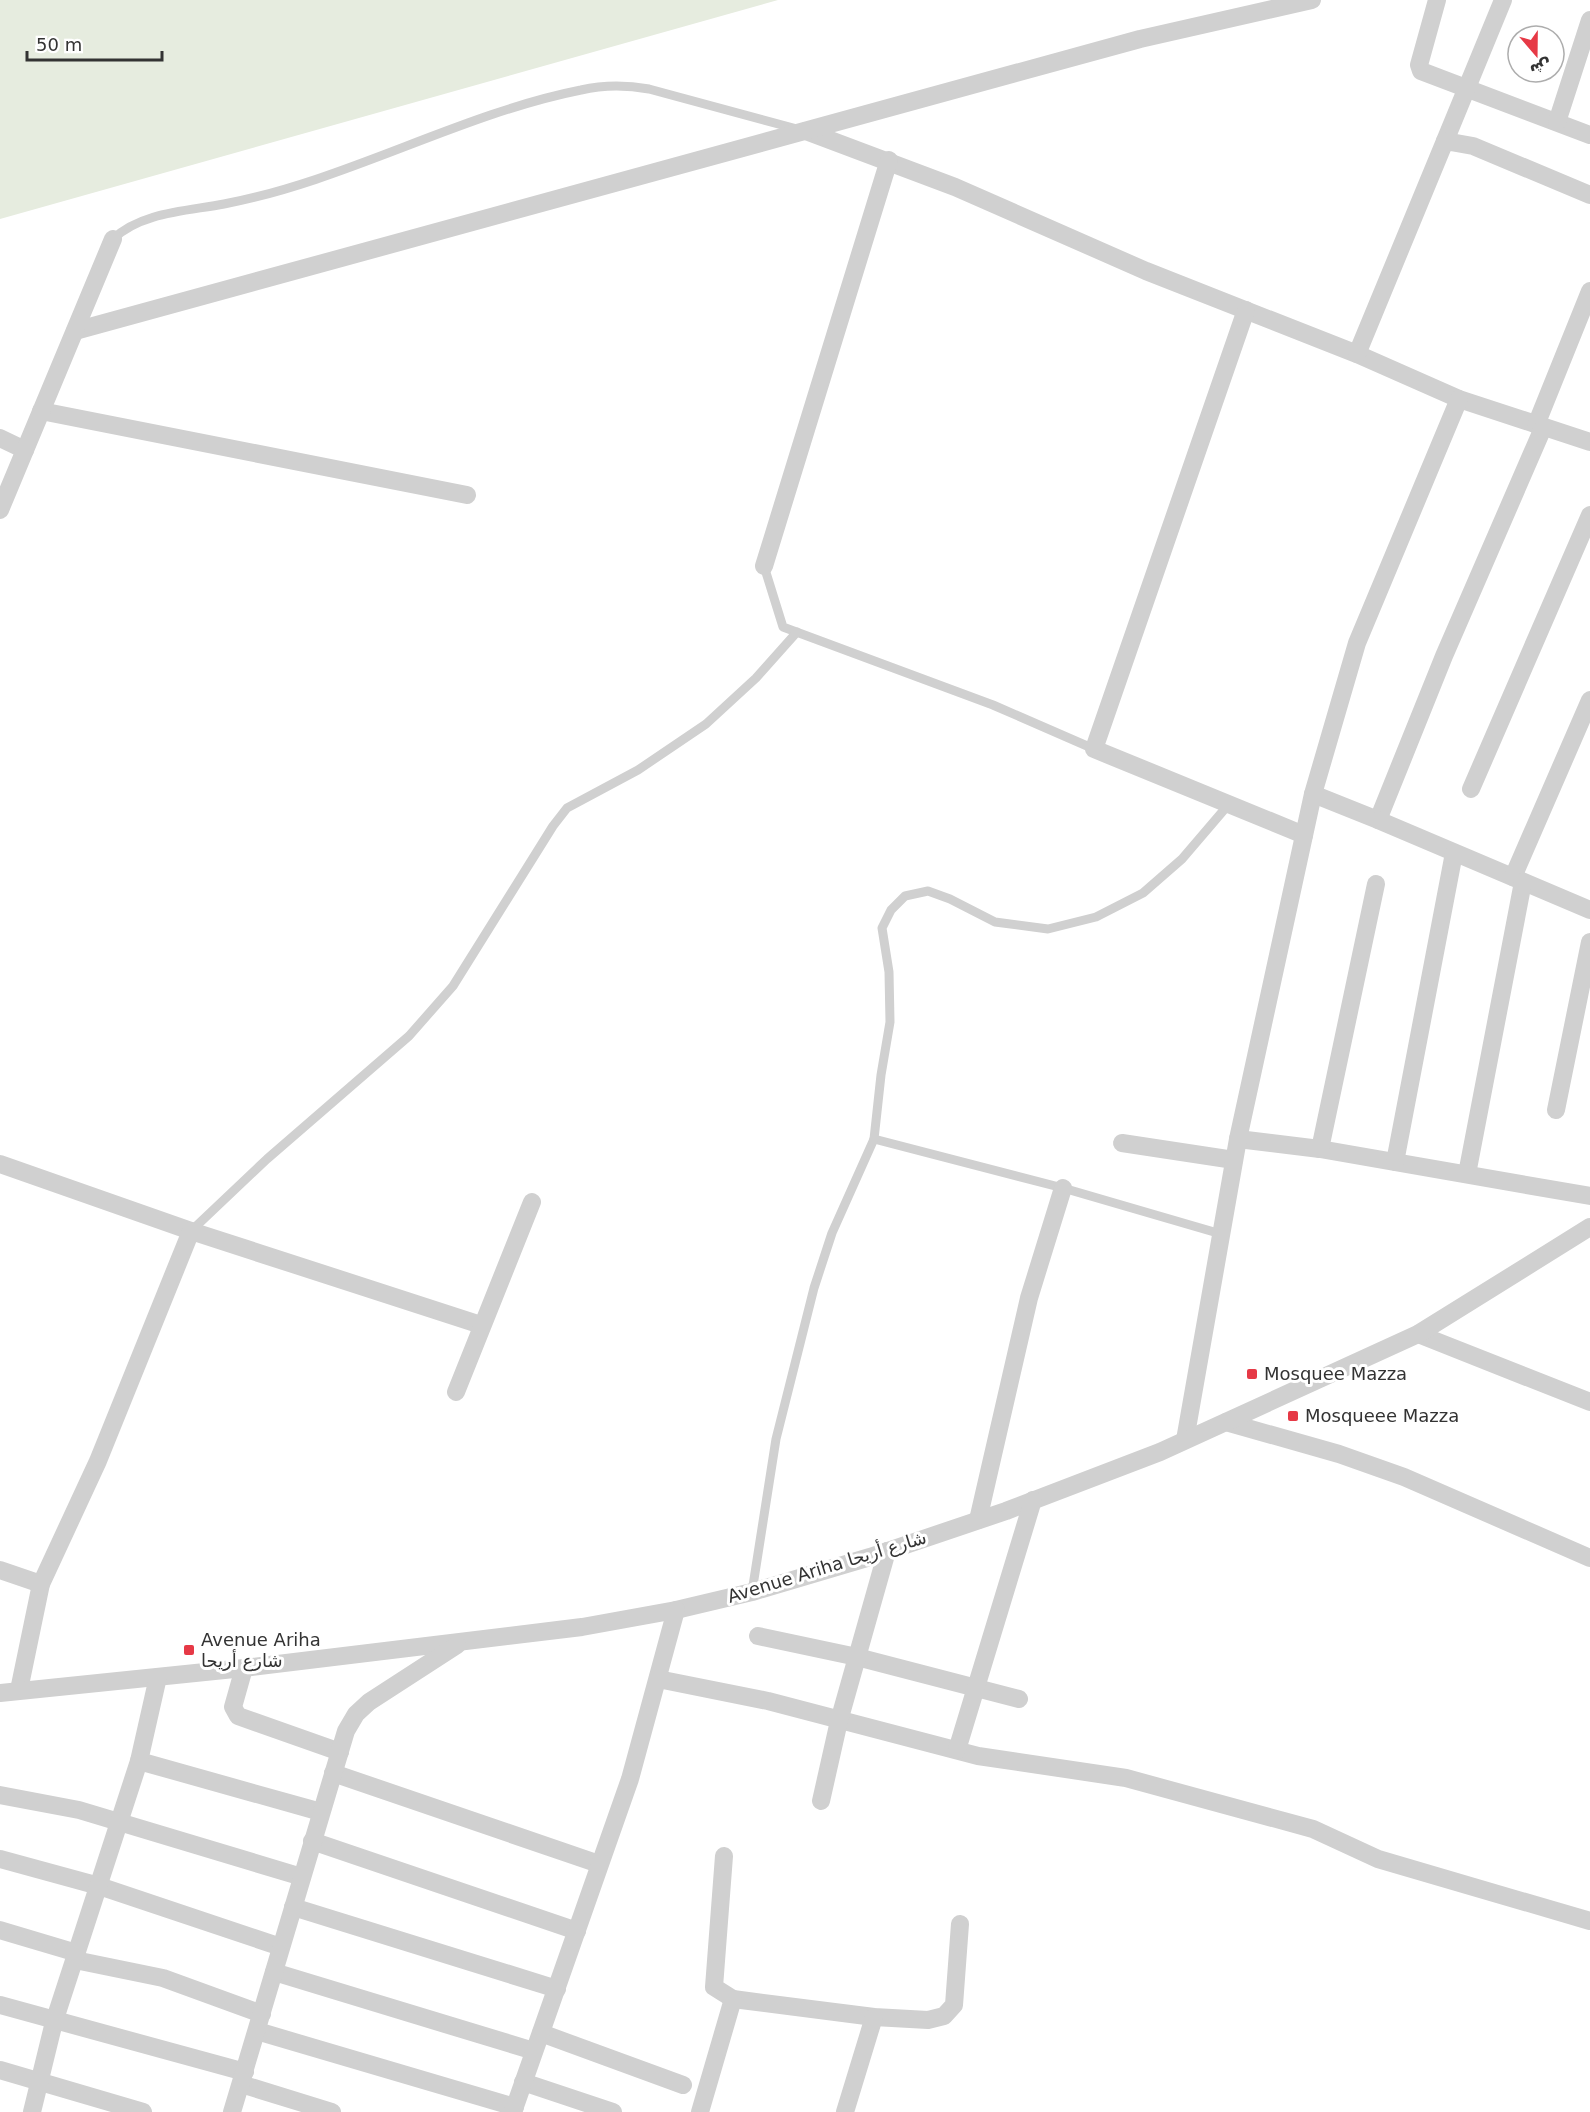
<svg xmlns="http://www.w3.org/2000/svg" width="1590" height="2112" font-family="'DejaVu Sans','Noto Naskh Arabic',sans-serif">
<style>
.green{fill:#e6ecdf}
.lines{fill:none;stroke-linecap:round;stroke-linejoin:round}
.lane{stroke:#d0d0d0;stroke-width:9}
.street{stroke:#d0d0d0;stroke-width:18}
.poi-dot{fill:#e63946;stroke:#fff;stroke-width:2}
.labels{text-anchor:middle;stroke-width:6;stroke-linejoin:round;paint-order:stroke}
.poi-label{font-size:18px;fill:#333;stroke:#fff;text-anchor:start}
.street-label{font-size:18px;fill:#333;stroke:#fff}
</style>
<rect width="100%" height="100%" fill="#fff"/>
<polygon class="green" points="0,0 778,0 0,219"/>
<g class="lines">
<g class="lane">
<path d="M113 239C141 212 188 211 224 204 346 181 460 114 581 90 603 85 626 85 649 89L797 129"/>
<polyline points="764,566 783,627 993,705 1094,749"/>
<polyline points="874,1139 1063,1188 1221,1234"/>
<polyline points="191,1231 267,1159 409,1036 453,986 553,826 567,808 638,770 706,724 756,678 797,632"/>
<polyline points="752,1592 776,1439 814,1288 832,1233 874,1139 881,1075 890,1022 889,972 882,928 891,910 905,896 928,891 950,899 995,922 1048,929 1096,917 1143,893 1182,859 1229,804"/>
</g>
<g class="street">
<polyline points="1437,0 1419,65 1421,71 1590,135"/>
<polyline points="1557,122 1590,20"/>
<polyline points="806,131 955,187 1146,271 1357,354 1459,399 1590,442"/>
<polyline points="1445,141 1503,0"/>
<polyline points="1246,310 1094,749 1304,835"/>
<polyline points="75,331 1140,39 1312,0"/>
<polyline points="1357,354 1445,141 1473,146 1590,195"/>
<polyline points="41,411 467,495"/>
<polyline points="1536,425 1590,291"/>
<polyline points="0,438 25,450"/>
<polyline points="0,510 113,239"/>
<polyline points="764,566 889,160"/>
<polyline points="1471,789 1590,515"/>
<polyline points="1313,794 1378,820 1444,656 1543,428"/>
<polyline points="1378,820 1590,910"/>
<polyline points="1513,877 1590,700"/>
<polyline points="1556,1110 1590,942"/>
<polyline points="1238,1139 1320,1149 1590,1196"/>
<polyline points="1122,1143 1234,1160"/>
<polyline points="1320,1149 1376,884"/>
<polyline points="1395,1162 1454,853"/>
<polyline points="0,1164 191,1231 481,1325"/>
<polyline points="1467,1174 1523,882"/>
<polyline points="1418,1334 1590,1402"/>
<polyline points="456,1392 532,1202"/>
<polyline points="1226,1422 1339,1454 1404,1477 1590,1558"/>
<polyline points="1185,1440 1238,1139 1313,794 1357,643 1459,399"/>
<polyline points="978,1520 1029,1298 1063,1188"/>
<polyline points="0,1570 41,1584"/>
<polyline points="758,1636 857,1657 1019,1699"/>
<polyline points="244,1668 233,1707 238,1716 340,1752"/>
<polyline points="658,1679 768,1701 978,1756 1126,1778 1313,1829 1378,1859 1590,1921"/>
<polyline points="19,1690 41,1584 98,1461 191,1231"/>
<polyline points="0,1693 244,1668 582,1627 676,1610 752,1592 870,1557 1006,1511 1160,1452 1418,1334 1590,1227"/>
<polyline points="957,1750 1033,1500"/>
<polyline points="139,1761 321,1812"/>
<polyline points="333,1773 599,1864"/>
<polyline points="0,1795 79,1810 302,1877"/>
<polyline points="821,1801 839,1721 887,1551"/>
<polyline points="312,1841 577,1931"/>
<polyline points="724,1856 714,1987 733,1999 874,2017 928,2020 944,2016 954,2005 960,1924"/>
<polyline points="0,1859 99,1886 281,1947"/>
<polyline points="293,1907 557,1989"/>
<polyline points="0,1930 77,1953"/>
<polyline points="75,1960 163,1978 262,2014"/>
<polyline points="274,1972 534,2051"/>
<polyline points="0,2005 245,2072"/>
<polyline points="257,2031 515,2107"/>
<polyline points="541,2033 683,2085"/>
<polyline points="0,2070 143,2112"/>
<polyline points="523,2082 613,2112"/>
<polyline points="241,2084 332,2112"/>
<polyline points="32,2112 54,2022 139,1761 158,1677"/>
<polyline points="232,2112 346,1731 356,1714 369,1702 457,1645"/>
<polyline points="513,2112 630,1779 676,1610"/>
<polyline points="700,2112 733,1999"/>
<polyline points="845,2112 874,2017"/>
</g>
</g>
<g class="poi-dot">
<rect x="1246" y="1368" width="12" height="12" rx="3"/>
<rect x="1287" y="1410" width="12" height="12" rx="3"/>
<rect x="183" y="1644" width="12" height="12" rx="3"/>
</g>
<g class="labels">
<g class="poi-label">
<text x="1264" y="1380">Mosquee Mazza</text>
<text x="1305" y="1422">Mosqueee Mazza</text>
<text x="201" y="1646">Avenue Ariha<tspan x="201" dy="21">شارع أريحا</tspan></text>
</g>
<g class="street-label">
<text transform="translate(827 1567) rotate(-17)" y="6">Avenue Ariha شارع أريحا</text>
</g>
</g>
<g transform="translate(1536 54) rotate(160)"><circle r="28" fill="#ffffff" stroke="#adadad" stroke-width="1.5"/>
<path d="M0-4.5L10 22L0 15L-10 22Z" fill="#e63946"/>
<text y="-9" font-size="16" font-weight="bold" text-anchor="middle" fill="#333333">ش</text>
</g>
<path d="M27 51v9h135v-9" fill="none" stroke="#333333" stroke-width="3"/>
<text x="36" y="51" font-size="18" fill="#333333" stroke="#ffffff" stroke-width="4.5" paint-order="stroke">50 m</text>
</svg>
